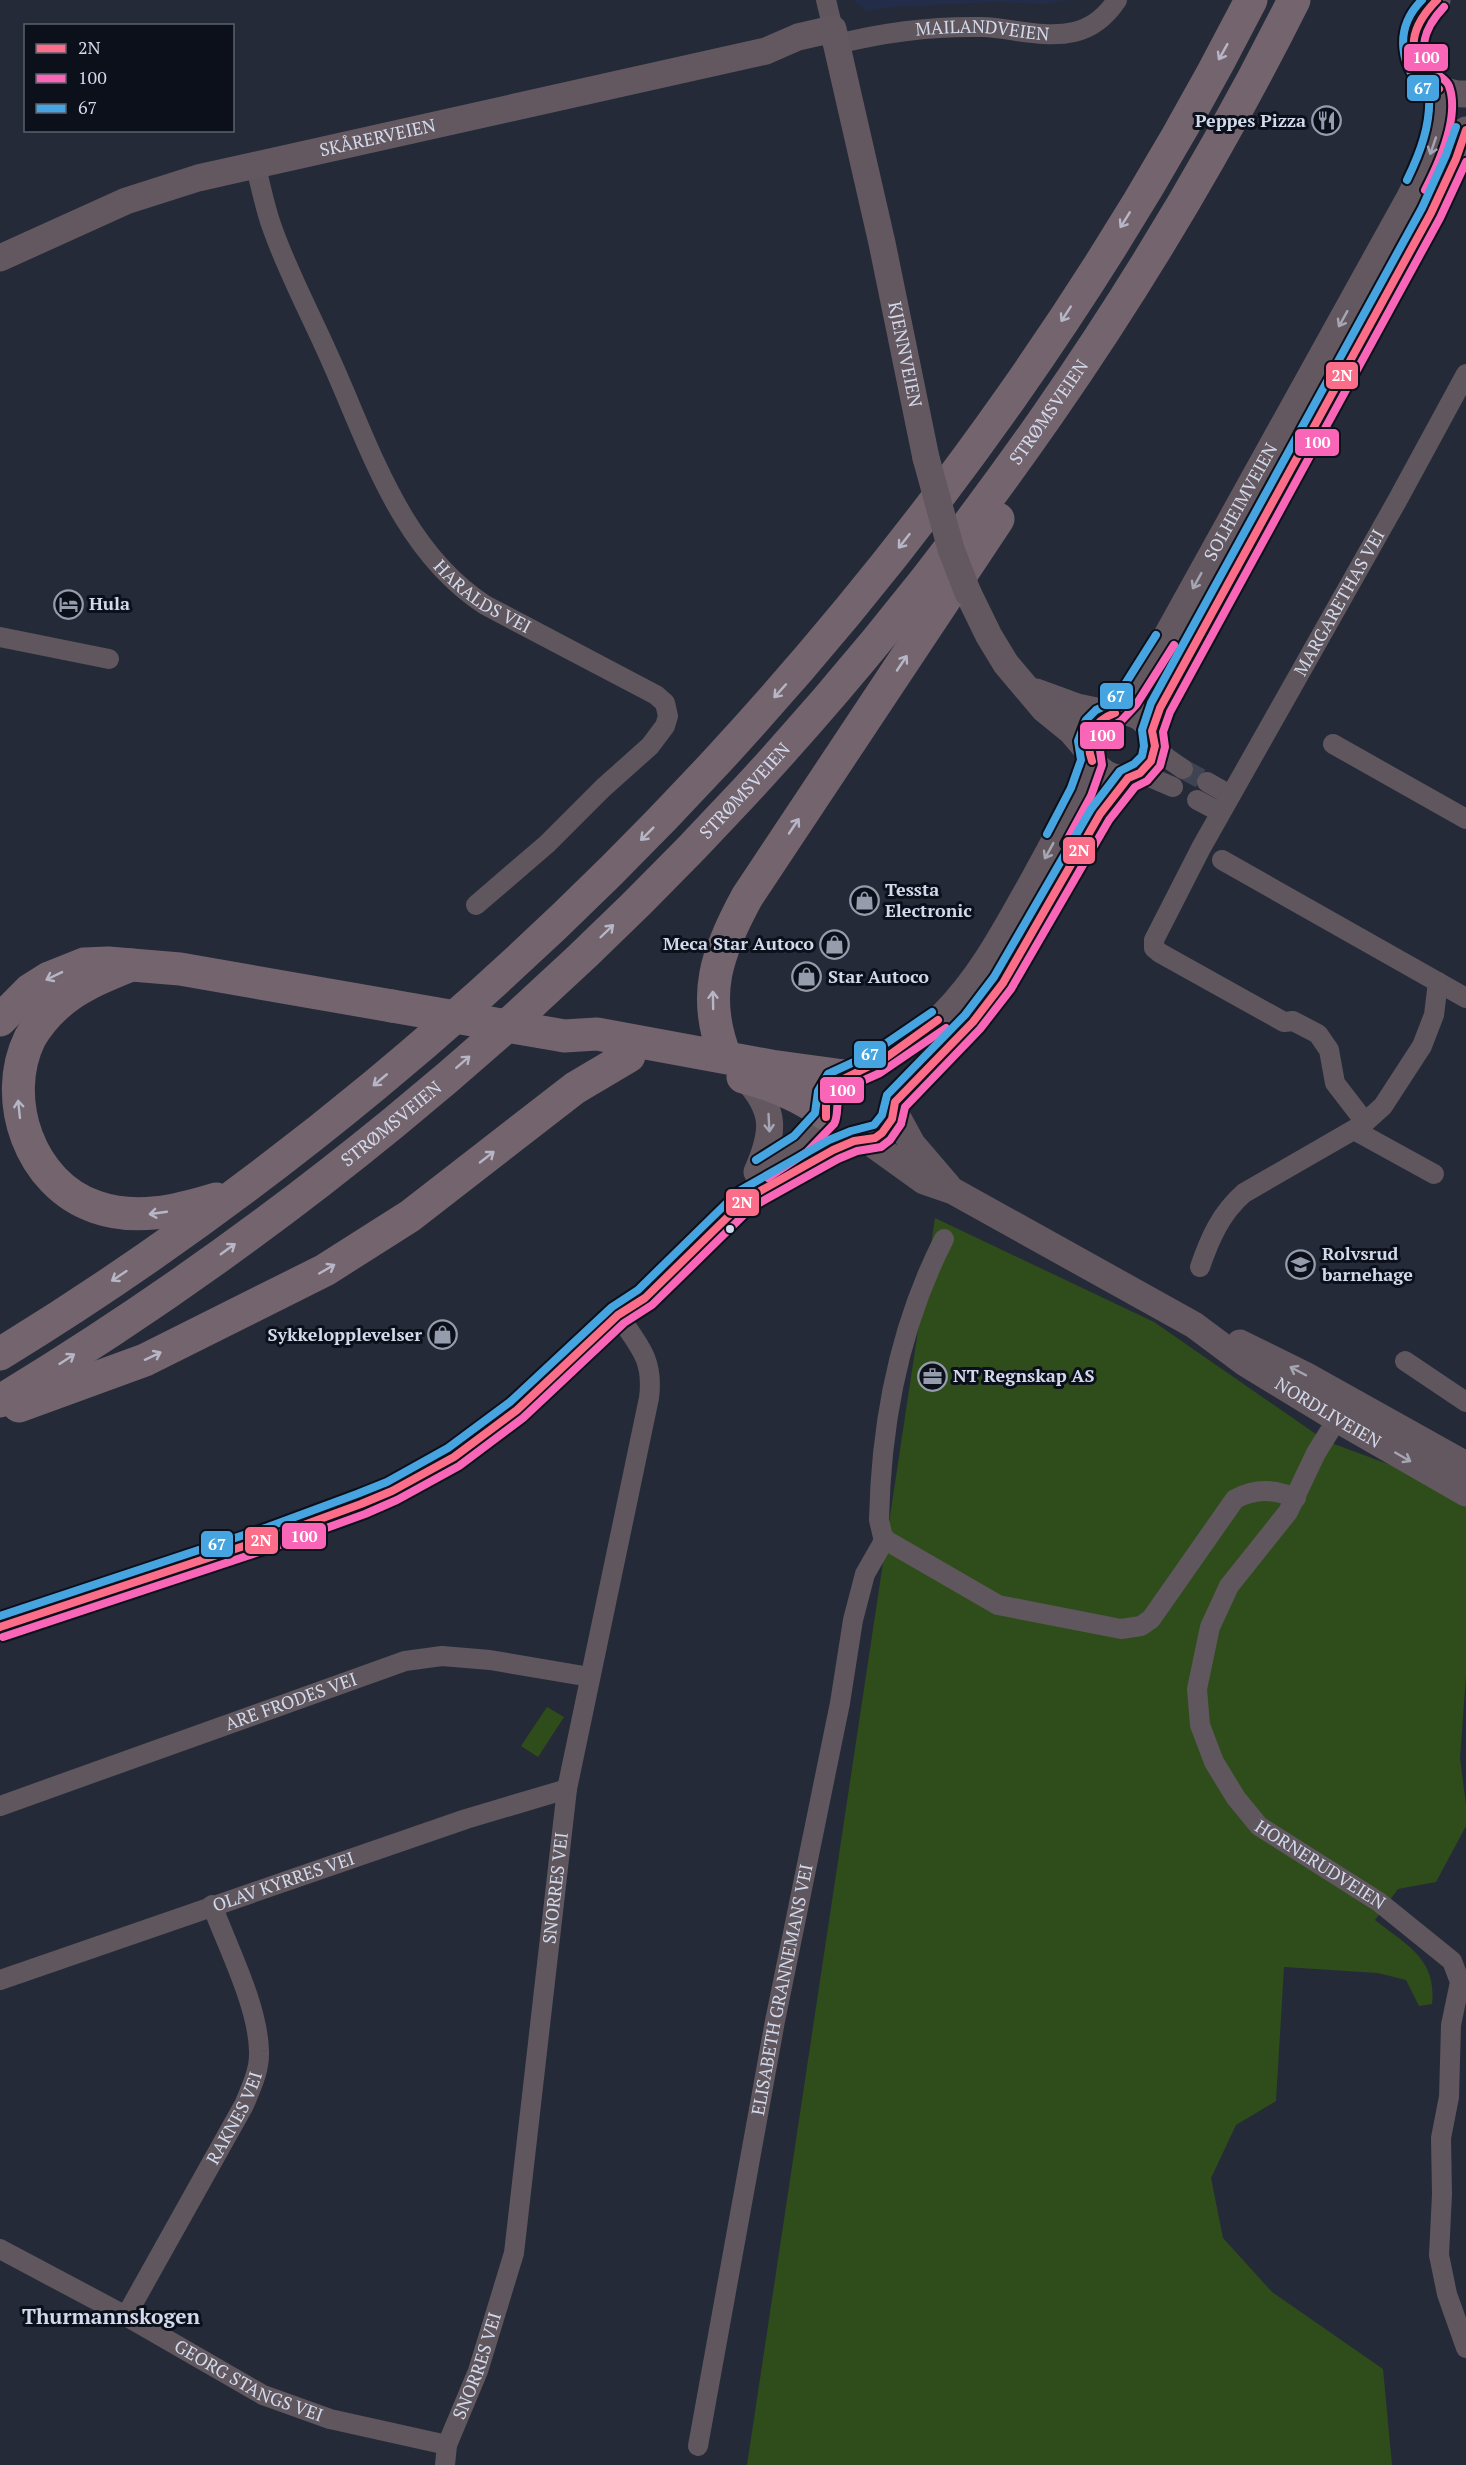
<svg xmlns="http://www.w3.org/2000/svg" width="1466" height="2465" font-family="'PT Serif',serif">
<style>
.built{fill:#232d4a}
.green{fill:#2f4d1b}
.lines{fill:none;stroke-linecap:round;stroke-linejoin:round}
.street-tunnel{stroke:#3f4453;stroke-width:20;stroke-dasharray:20 10;stroke-linecap:butt}
.street{stroke:#5f565e;stroke-width:20}
.secondary{stroke:#645860;stroke-width:27}
.highway{stroke:#74646e;stroke-width:33}
.secondary-bridge{stroke:#645860;stroke-width:27}
.highway-bridge{stroke:#74646e;stroke-width:33}
.bus-1-casing{stroke:#0c101b;stroke-width:12}
.bus-2-casing{stroke:#0c101b;stroke-width:12}
.bus-3-casing{stroke:#0c101b;stroke-width:12}
.bus-1{stroke:#fb6d88;stroke-width:8}
.bus-2{stroke:#fa66b7;stroke-width:8}
.bus-3{stroke:#46a4e1;stroke-width:8}
.oneway{stroke:#b6b6c6}
.oneway2{stroke:#a6a5b3}
.bus-dot{fill:#d2d9eb;stroke:#0c101b;stroke-width:2}
.labels{text-anchor:middle;stroke-width:6;stroke-linejoin:round;paint-order:stroke}
.street-label{font-size:18px;fill:#d2d9eb;stroke:#0c101b}
.poi-label{font-size:18px;font-weight:bold;fill:#d2d9eb;stroke:#0c101b;text-anchor:start}
.quarter-label{font-size:21px;font-weight:bold;fill:#d2d9eb;stroke:#0c101b}
.line-badge{stroke:#0c101b;stroke-width:2}
.badge-label{font-size:16px;text-anchor:middle;font-weight:bold;fill:#fff}
</style>
<rect width="100%" height="100%" fill="#252a38"/>
<polygon class="built" points="853,0 1071,0 1043,4 994,2 893,7 867,11"/>
<g class="green">
<path d="M935 1218 1154 1322 1326 1441 1466 1493V1675L1460 1758 1466 1805V1826L1436 1882 1398 1889 1375 1920C1406 1945 1437 1958 1432 2004L1419 2006 1406 1980 1378 1973 1284 1967 1276 2101 1236 2125 1211 2178 1223 2238 1272 2292 1383 2369 1392 2465H747Z"/>
<polygon points="547,1707 564,1717 538,1757 521,1746"/>
</g>
<g class="lines">
<polyline class="street-tunnel" points="1183,769 1207,782"/>
<g class="street">
<polyline points="826,0 833,29"/>
<path id="s1" d="M837 44C885 32 932 26 982 27 1012 28 1044 39 1074 32 1092 28 1107 15 1117 0"/>
<path id="s2" d="M255 164C261 186 265 209 273 230 289 275 313 319 332 363 371 450 401 550 485 605L656 695 665 703 668 716 665 726 650 746 603 788 547 844 476 905"/>
<polyline points="0,637 109,659"/>
<polyline points="1333,744 1466,819"/>
<polyline points="1155,746 1167,758 1183,769"/>
<polyline points="1140,773 1173,787"/>
<polyline points="1207,782 1230,795"/>
<polyline points="1197,800 1220,812"/>
<polyline points="1222,860 1466,998"/>
<path id="s3" d="M1365 1122 1335 1083 1329 1050 1318 1034 1293 1021 1284 1022 1160 953 1154 948V940L1201 848 1397 501 1466 374"/>
<polyline points="1354,1130 1434,1174"/>
<path d="M944 1239C899 1327 881 1422 879 1520L883 1537 889 1542 998 1605 1121 1629 1141 1626 1151 1619 1235 1499C1256 1488 1274 1489 1296 1498"/>
<path d="M1200 1267C1210 1238 1221 1213 1244 1193L1362 1125 1383 1106 1422 1046 1434 1015 1438 982"/>
<polyline points="1405,1361 1466,1402"/>
<path id="s4" d="M1344 1408 1316 1453 1288 1512 1229 1586 1210 1627 1197 1689 1200 1725 1214 1762 1236 1798 1259 1826 1379 1902 1452 1961 1460 1982 1451 2025 1449 2097 1441 2138 1442 2194 1439 2255 1447 2294 1466 2348"/>
<path id="s5" d="M0 1806 405 1661 442 1656 490 1660 590 1677"/>
<path id="s6" d="M0 1980 466 1819 567 1789"/>
<path id="s7" d="M0 2249 126 2316 263 2395 330 2419 447 2445"/>
<path id="s8" d="M126 2316 244 2105C251 2088 260 2070 259 2051 258 2006 228 1948 212 1905"/>
<path id="s9" d="M698 2446 775 2021 840 1703 853 1620 865 1574 885 1539"/>
<path id="s10" d="M445 2465 447 2445 478 2371 514 2253 567 1789 649 1398C654 1359 639 1346 618 1315"/>
</g>
<g class="secondary">
<path d="M1437 0C1430 6 1423 13 1418 22 1401 56 1428 96 1466 94"/>
<path id="s11" d="M0 258 126 201 198 178 766 51 798 37 833 29 882 243 926 458"/>
<polyline points="968,593 989,636 1006,664 1044,709 1071,731 1089,752"/>
<polyline points="1036,692 1077,707 1110,714"/>
<circle cx="1122" cy="745" r="33"/>
<path id="s12" d="M1115 713 1150 666 1410 197C1427 163 1445 128 1439 89"/>
<polyline points="1152,731 1169,691 1431,213 1456,159 1466,130"/>
<path d="M861 1072C890 1056 920 1039 943 1015 982 976 1007 927 1034 879 1055 840 1077 803 1092 761"/>
<path d="M746 1078C777 1111 774 1133 757 1172"/>
<path d="M895 1102C928 1060 971 1029 1002 984 1048 918 1077 841 1128 778"/>
<polyline points="894,1111 912,1144 948,1186"/>
<path id="s13" d="M867 1140 924 1181 953 1191 1194 1325 1245 1363 1337 1419 1466 1493"/>
<polyline points="760,1170 801,1144 826,1117"/>
<polyline points="1240,1343 1305,1375 1466,1465"/>
<polyline points="0,1627 271,1537 361,1504 392,1491 454,1457 517,1410 618,1315 645,1298 746,1199 791,1172 854,1141"/>
</g>
<g class="highway">
<path d="M131 965C105 976 77 986 56 1006 46 1015 37 1026 30 1038 0 1099 30 1185 96 1207 136 1221 177 1211 216 1199"/>
<polyline points="0,1020 30,990 49,978 84,964 108,963 180,969 392,1006"/>
<polyline points="564,1036 597,1034 771,1066 844,1076"/>
<path d="M725 1056C701 995 717 952 747 897L998 519"/>
<path d="M743 1077C772 1084 801 1097 826 1114"/>
<path d="M0 1354C520 1035 974 544 1251 0"/>
<path id="s14" d="M0 1401C549 1069 1007 574 1294 0"/>
<polyline points="19,1406 145,1360 325,1270 410,1216 575,1088 629,1056"/>
</g>
<polyline class="secondary-bridge" points="926,458 951,549 968,593"/>
<polyline class="highway-bridge" points="392,1006 559,1035"/>
<defs>
<g id="bus-1">
<path d="M1437 0C1406 31 1405 60 1439 89"/>
<path d="M1092 761C1084 739 1093 721 1115 713"/>
<polyline points="826,1117 826,1099 835,1083 884,1059 938,1020"/>
<polyline points="0,1627 271,1537 361,1504 392,1491 454,1457 517,1410 618,1315 645,1298 746,1199 833,1150 854,1141 875,1138 882,1133 892,1119 895,1102 973,1022 1003,983 1100,814 1128,778 1140,773 1151,761 1155,746 1152,731 1160,708 1431,213 1456,159 1466,130"/>
</g>
<g id="bus-2">
<path d="M1425 190C1439 163 1460 116 1449 86 1447 80 1440 77 1436 73 1414 51 1426 26 1444 7"/>
<polyline points="1065,844 1091,796 1102,765 1099,743 1104,731 1121,721 1136,705 1174,645"/>
<path d="M768 1178 807 1152 834 1124C840 1113 834 1101 842 1090L880 1073 946 1028"/>
<polyline points="3,1637 274,1547 365,1514 397,1500 459,1466 523,1418 624,1323 652,1305 752,1207 838,1159 857,1151 881,1147 890,1140 901,1124 905,1107 980,1029 1011,989 1109,820 1135,787 1147,781 1160,766 1165,747 1163,732 1170,712 1440,218 1466,162"/>
</g>
<g id="bus-3">
<path d="M1407 180C1420 153 1431 125 1429 94 1399 69 1393 29 1422 0"/>
<polyline points="1047,834 1071,788 1081,760 1078,741 1086,720 1096,710 1109,704 1120,692 1156,635"/>
<polyline points="756,1160 794,1136 815,1113 818,1091 828,1074 869,1055 932,1012"/>
<polyline points="0,1616 268,1527 357,1494 387,1482 448,1448 510,1402 612,1307 638,1290 739,1191 829,1140 851,1131 874,1125 882,1115 887,1095 965,1015 994,977 1091,809 1120,771 1134,764 1142,756 1144,746 1142,730 1151,703 1422,208 1446,155 1456,127"/>
</g>
</defs>
<use href="#bus-1" class="bus-1-casing"/>
<use href="#bus-2" class="bus-2-casing"/>
<use href="#bus-3" class="bus-3-casing"/>
<use href="#bus-1" class="bus-1"/>
<use href="#bus-2" class="bus-2"/>
<use href="#bus-3" class="bus-3"/>
</g>
<defs><path id="oneway-shaft" d="M-6 0H5M1.5-3L5.5 0L1.5 3" fill="none" stroke-width="1.6" stroke-linecap="round" stroke-linejoin="round" transform="scale(1.5)"/></defs>
<g class="oneway">
<use href="#oneway-shaft" transform="translate(1223 52) rotate(119)"/>
<use href="#oneway-shaft" transform="translate(1125 220) rotate(122)"/>
<use href="#oneway-shaft" transform="translate(1066 314) rotate(123)"/>
<use href="#oneway-shaft" transform="translate(904 541) rotate(128)"/>
<use href="#oneway-shaft" transform="translate(902 663) rotate(-56)"/>
<use href="#oneway-shaft" transform="translate(780 691) rotate(132)"/>
<use href="#oneway-shaft" transform="translate(794 826) rotate(-56)"/>
<use href="#oneway-shaft" transform="translate(647 834) rotate(135)"/>
<use href="#oneway-shaft" transform="translate(607 931) rotate(-44)"/>
<use href="#oneway-shaft" transform="translate(54 976) rotate(154)"/>
<use href="#oneway-shaft" transform="translate(713 1000) rotate(-91)"/>
<use href="#oneway-shaft" transform="translate(463 1062) rotate(-41)"/>
<use href="#oneway-shaft" transform="translate(380 1080) rotate(140)"/>
<use href="#oneway-shaft" transform="translate(19 1109) rotate(-96)"/>
<use href="#oneway-shaft" transform="translate(487 1157) rotate(-38)"/>
<use href="#oneway-shaft" transform="translate(158 1213) rotate(172)"/>
<use href="#oneway-shaft" transform="translate(228 1249) rotate(-36)"/>
<use href="#oneway-shaft" transform="translate(327 1269) rotate(-30)"/>
<use href="#oneway-shaft" transform="translate(119 1276) rotate(146)"/>
<use href="#oneway-shaft" transform="translate(153 1356) rotate(-25)"/>
<use href="#oneway-shaft" transform="translate(67 1359) rotate(-33)"/>
</g>
<g class="oneway2">
<use href="#oneway-shaft" transform="translate(1433 146) rotate(109)"/>
<use href="#oneway-shaft" transform="translate(1343 319) rotate(119)"/>
<use href="#oneway-shaft" transform="translate(1197 581) rotate(119)"/>
<use href="#oneway-shaft" transform="translate(1049 851) rotate(119)"/>
<use href="#oneway-shaft" transform="translate(769 1123) rotate(87)"/>
<use href="#oneway-shaft" transform="translate(1298 1371) rotate(-152)"/>
<use href="#oneway-shaft" transform="translate(1403 1457) rotate(30)"/>
</g>
<defs>
<symbol id="restaurant-ring" viewBox="-11 -11 22 22"><circle r="9.5" fill="#0c101b" stroke="#959cac" stroke-width="1.5"/><path d="M-5-6h1v4h1v-4h1v4h1v-4h1v5L-1.5 .5V6h-2V.5L-5-1ZM5-6V6H3V1.5H1.5Q1.5-4 5-6Z" fill="#959cac"/></symbol>
<symbol id="hotel-ring" viewBox="-11 -11 22 22"><circle r="9.5" fill="#0c101b" stroke="#959cac" stroke-width="1.5"/><path d="M-6-4.5h1.5V1H6V5H4.5V3h-9V5H-6ZM-4 0a1.8 1.8 0 1 1 3.6 0ZM.5 0V-2.5h3Q6-2.5 6 0Z" fill="#959cac"/></symbol>
<symbol id="shop-ring" viewBox="-11 -11 22 22"><circle r="9.5" fill="#0c101b" stroke="#959cac" stroke-width="1.5"/><path d="M-5-2.5h2.3a2.7 3.5 0 0 1 5.4 0H5L5.5 6h-11ZM-1.5-2.5h3a1.5 2.3 0 0 0-3 0Z" fill="#959cac"/></symbol>
<symbol id="school-ring" viewBox="-11 -11 22 22"><circle r="9.5" fill="#0c101b" stroke="#959cac" stroke-width="1.5"/><path d="M0-5L7-2L0 1L-7-2ZM-4 1L0 2.5L4 1V4Q0 6-4 4Z" fill="#959cac"/></symbol>
<symbol id="office-ring" viewBox="-11 -11 22 22"><circle r="9.5" fill="#0c101b" stroke="#959cac" stroke-width="1.5"/><path d="M-6-3h4V-5.5h4V-3h4V5H-6ZM-1-4.5V-3h2v-1.5ZM-6 0V1H6V0Z" fill="#959cac"/></symbol>
</defs>
<g fill-rule="evenodd">
<use href="#restaurant-ring" x="1310" y="104" width="33" height="33"/>
<use href="#hotel-ring" x="52" y="588" width="33" height="33"/>
<use href="#shop-ring" x="848" y="884" width="33" height="33"/>
<use href="#shop-ring" x="818" y="928" width="33" height="33"/>
<use href="#shop-ring" x="790" y="960" width="33" height="33"/>
<use href="#school-ring" x="1284" y="1248" width="33" height="33"/>
<use href="#shop-ring" x="426" y="1318" width="33" height="33"/>
<use href="#office-ring" x="916" y="1360" width="33" height="33"/>
</g>
<circle class="bus-dot" cx="730" cy="1229" r="5"/>
<g class="labels">
<g class="street-label">
<text dy="6" stroke="none"><textPath href="#s1" startOffset="147">MAILANDVEIEN</textPath></text>
<text dy="6" stroke="none"><textPath href="#s11" startOffset="398">SKÅRERVEIEN</textPath></text>
<text dy="6" stroke="none"><textPath href="#s11" startOffset="1200">KJENNVEIEN</textPath></text>
<text dy="6" stroke="none"><textPath href="#s14" startOffset="1452">STRØMSVEIEN</textPath></text>
<text dy="6" stroke="none"><textPath href="#s12" startOffset="246">SOLHEIMVEIEN</textPath></text>
<text dy="6" stroke="none"><textPath href="#s2" startOffset="498">HARALDS VEI</textPath></text>
<text dy="6" stroke="none"><textPath href="#s3" startOffset="682">MARGARETHAS VEI</textPath></text>
<text dy="6" stroke="none"><textPath href="#s14" startOffset="966">STRØMSVEIEN</textPath></text>
<text dy="6" stroke="none"><textPath href="#s14" startOffset="480">STRØMSVEIEN</textPath></text>
<text dy="6" stroke="none"><textPath href="#s13" startOffset="537">NORDLIVEIEN</textPath></text>
<text dy="6" stroke="none"><textPath href="#s5" startOffset="309">ARE FRODES VEI</textPath></text>
<text dy="6" stroke="none"><textPath href="#s4" startOffset="548">HORNERUDVEIEN</textPath></text>
<text dy="6" stroke="none"><textPath href="#s6" startOffset="300">OLAV KYRRES VEI</textPath></text>
<text dy="6" stroke="none"><textPath href="#s10" startOffset="591">SNORRES VEI</textPath></text>
<text dy="6" stroke="none"><textPath href="#s9" startOffset="464">ELISABETH GRANNEMANS VEI</textPath></text>
<text dy="6" stroke="none"><textPath href="#s8" startOffset="226">RAKNES VEI</textPath></text>
<text dy="6" stroke="none"><textPath href="#s10" startOffset="105">SNORRES VEI</textPath></text>
<text dy="6" stroke="none"><textPath href="#s7" startOffset="282">GEORG STANGS VEI</textPath></text>
</g>
<g class="poi-label">
<text x="1306" y="127" text-anchor="end">Peppes Pizza</text>
<text x="89" y="610">Hula</text>
<text x="885" y="896">Tessta<tspan x="885" dy="21">Electronic</tspan></text>
<text x="814" y="950" text-anchor="end">Meca Star Autoco</text>
<text x="828" y="983">Star Autoco</text>
<text x="1322" y="1260">Rolvsrud<tspan x="1322" dy="21">barnehage</tspan></text>
<text x="422" y="1341" text-anchor="end">Sykkelopplevelser</text>
<text x="953" y="1382">NT Regnskap AS</text>
</g>
<g class="quarter-label">
<text x="111" y="2324">Thurmannskogen</text>
</g>
</g>
<g class="line-badge">
<rect x="1403" y="43" width="46" height="29" rx="6" fill="#fa66b7"/>
<rect x="1406" y="74" width="34" height="28" rx="6" fill="#46a4e1"/>
<rect x="1325" y="361" width="34" height="29" rx="6" fill="#fb6d88"/>
<rect x="1294" y="428" width="46" height="29" rx="6" fill="#fa66b7"/>
<rect x="1099" y="682" width="35" height="28" rx="6" fill="#46a4e1"/>
<rect x="1079" y="721" width="46" height="29" rx="6" fill="#fa66b7"/>
<rect x="1062" y="836" width="34" height="29" rx="6" fill="#fb6d88"/>
<rect x="853" y="1040" width="34" height="29" rx="6" fill="#46a4e1"/>
<rect x="819" y="1076" width="46" height="28" rx="6" fill="#fa66b7"/>
<rect x="725" y="1188" width="35" height="29" rx="6" fill="#fb6d88"/>
<rect x="281" y="1522" width="46" height="28" rx="6" fill="#fa66b7"/>
<rect x="244" y="1526" width="35" height="29" rx="6" fill="#fb6d88"/>
<rect x="200" y="1530" width="34" height="28" rx="6" fill="#46a4e1"/>
</g>
<g class="badge-label">
<text x="1426" y="63">100</text>
<text x="1423" y="94">67</text>
<text x="1342" y="381">2N</text>
<text x="1317" y="448">100</text>
<text x="1116" y="702">67</text>
<text x="1102" y="741">100</text>
<text x="1079" y="856">2N</text>
<text x="870" y="1060">67</text>
<text x="842" y="1096">100</text>
<text x="742" y="1208">2N</text>
<text x="304" y="1542">100</text>
<text x="261" y="1546">2N</text>
<text x="217" y="1550">67</text>
</g>
<rect x="24" y="24" width="210" height="108" fill="#0c101b" stroke="#5b606e" stroke-width="1.5"/>
<rect x="36" y="44" width="30" height="9" fill="#fb6d88" stroke="#5b606e" stroke-width="1.5"/>
<text x="78" y="54" font-size="18" fill="#d2d9eb">2N</text>
<rect x="36" y="74" width="30" height="9" fill="#fa66b7" stroke="#5b606e" stroke-width="1.5"/>
<text x="78" y="84" font-size="18" fill="#d2d9eb">100</text>
<rect x="36" y="104" width="30" height="9" fill="#46a4e1" stroke="#5b606e" stroke-width="1.5"/>
<text x="78" y="114" font-size="18" fill="#d2d9eb">67</text>
</svg>
